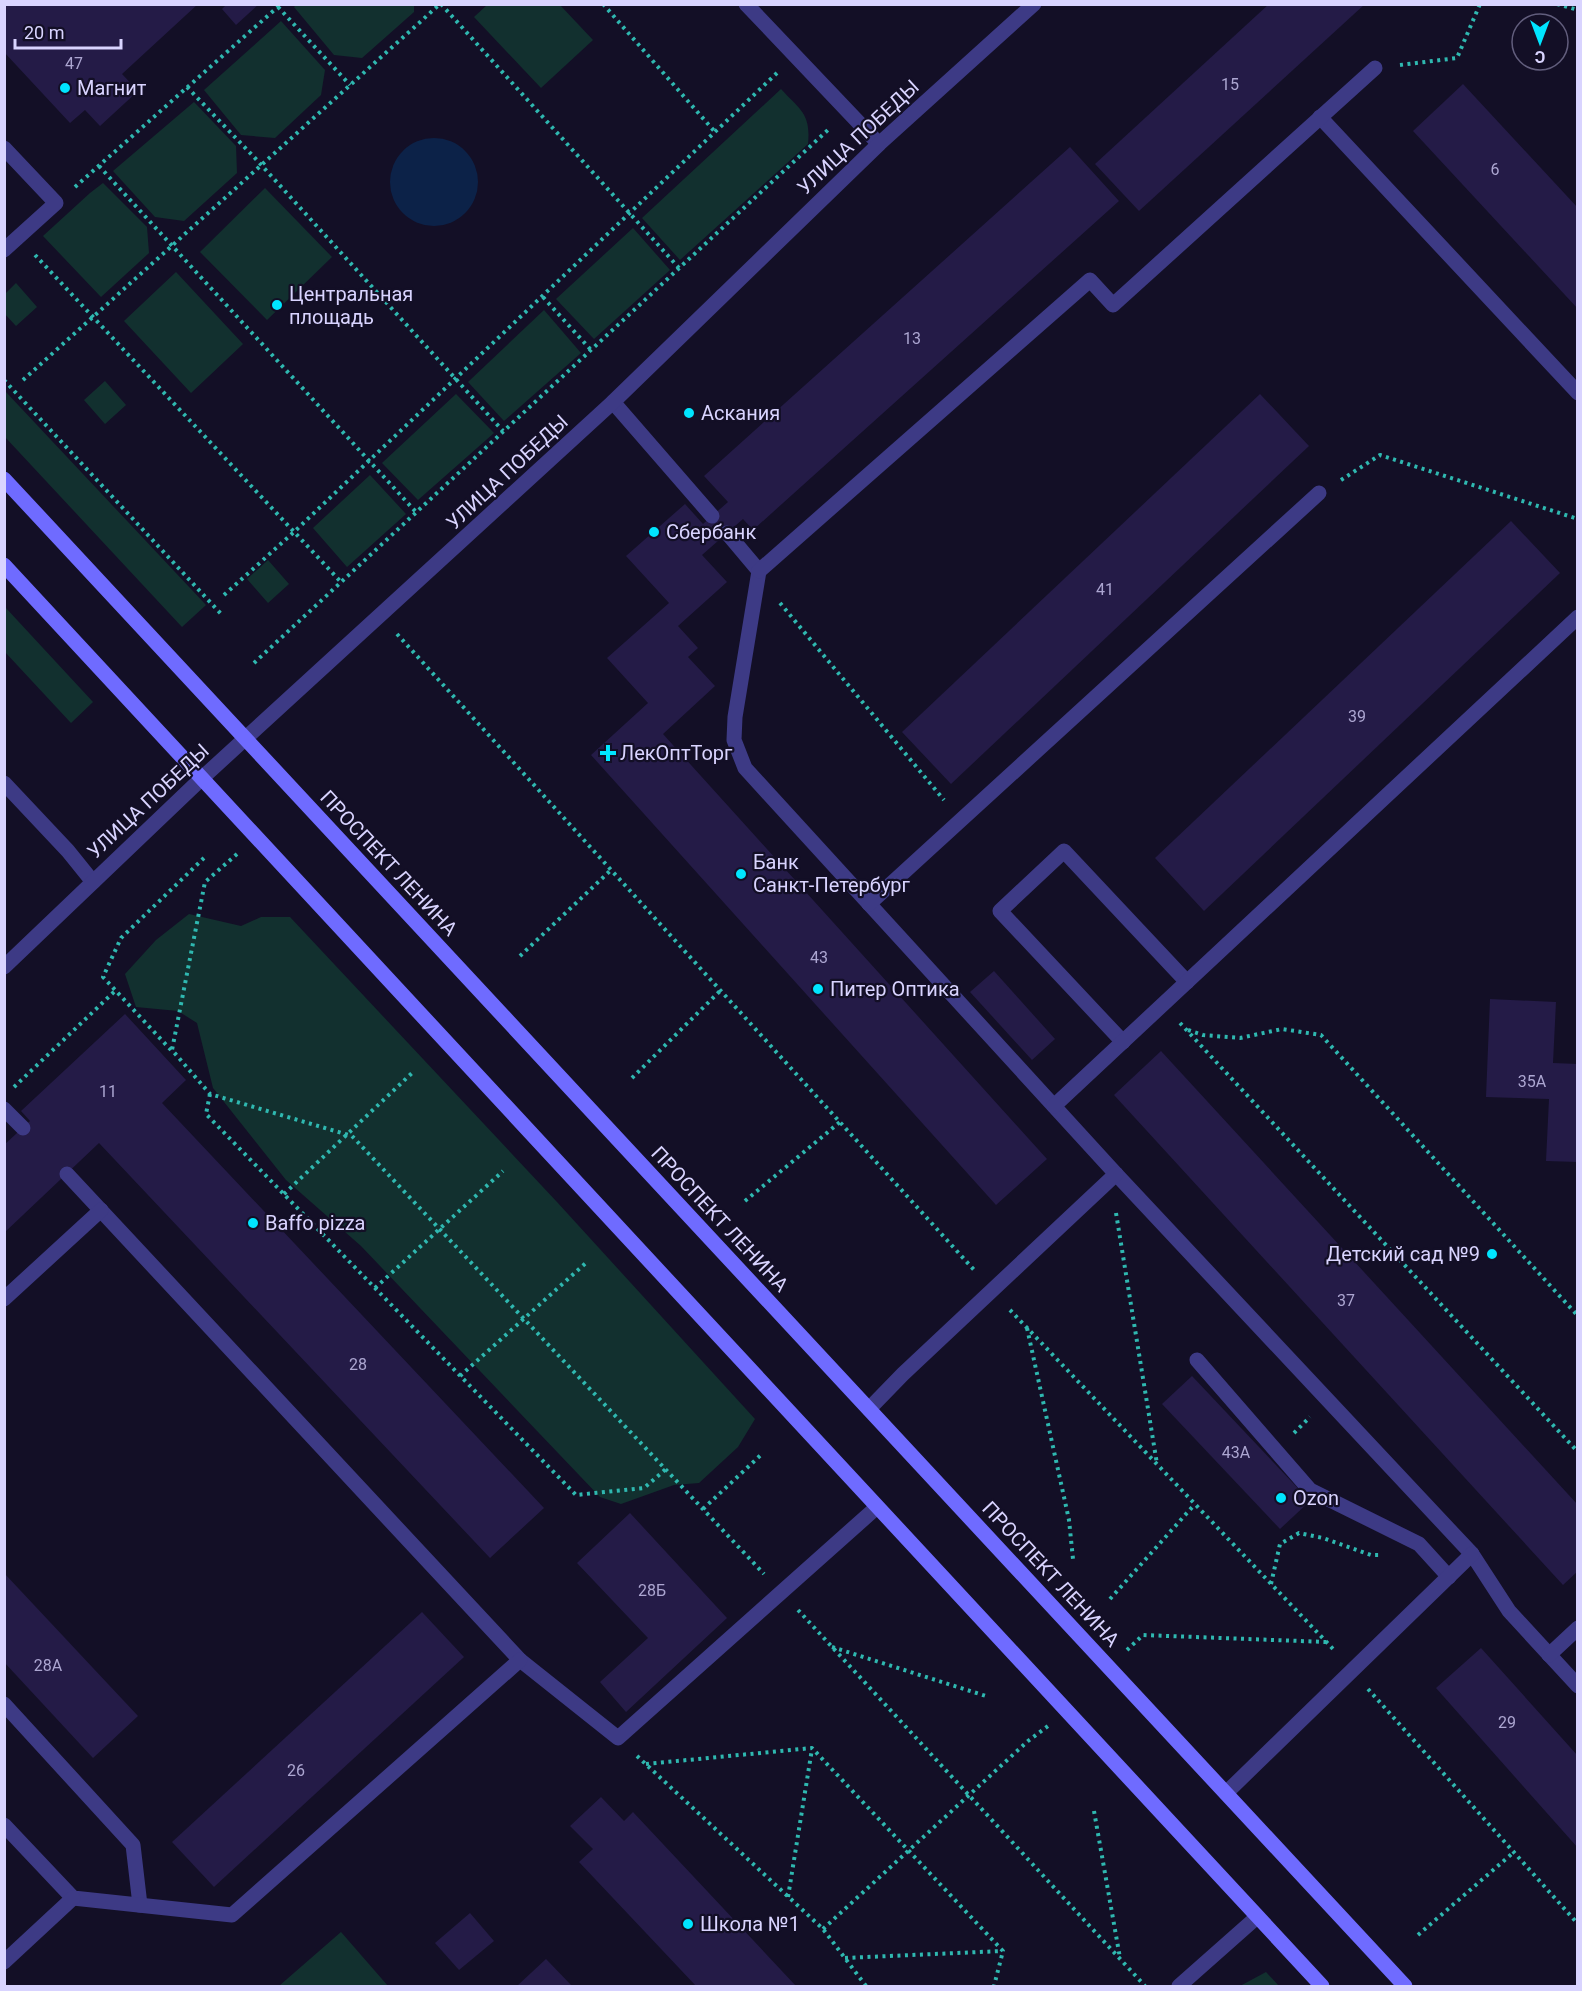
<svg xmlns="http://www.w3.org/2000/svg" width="1582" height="1991" font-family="Roboto,sans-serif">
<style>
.green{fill:#12302f}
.water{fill:#0c2248}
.building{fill:#241b47}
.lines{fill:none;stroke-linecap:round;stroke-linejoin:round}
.path{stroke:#2fb8b0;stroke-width:4;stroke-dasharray:3 4.5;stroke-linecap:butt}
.service{stroke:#3d3a85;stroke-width:15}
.minor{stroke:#3d3a85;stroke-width:15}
.secondary{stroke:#6f6bff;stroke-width:15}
.poi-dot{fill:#00e5ff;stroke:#130f26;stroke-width:2}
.labels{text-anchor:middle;stroke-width:4.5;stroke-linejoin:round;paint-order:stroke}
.number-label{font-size:16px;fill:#aca6d1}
.poi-label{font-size:20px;fill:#d9d4ff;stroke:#130f26;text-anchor:start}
.street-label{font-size:20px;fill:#d9d4ff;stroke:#130f26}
</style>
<rect width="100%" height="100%" fill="#130f26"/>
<g class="green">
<polygon points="296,5 414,5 414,12 362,58 334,55 294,7"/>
<polygon points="487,5 560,5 593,40 541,88 474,17"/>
<polygon points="281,21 325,70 321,95 275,138 241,135 204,90"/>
<path d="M781 89C800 110 811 113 808 144L680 260 642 218Z"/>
<polygon points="194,102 236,146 237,173 184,221 155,217 113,171"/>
<polygon points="103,183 147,227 149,253 101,297 43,236 90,193"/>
<polygon points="265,188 332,257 267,320 200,252"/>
<polygon points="633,228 670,270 594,339 556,299"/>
<polygon points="176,272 243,344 191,393 124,321"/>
<polygon points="16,283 37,307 16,326 4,313 5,294"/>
<polygon points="544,310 581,353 504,421 468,382"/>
<polygon points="105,381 126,405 105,424 84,400"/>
<polygon points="5,391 206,605 182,627 5,437"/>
<polygon points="456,394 494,433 418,500 382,463"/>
<polygon points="370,475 406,514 347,567 313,528"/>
<polygon points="268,560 289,584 268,603 247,579"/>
<polygon points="5,607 93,702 71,723 5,652"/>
<polygon points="189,914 241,926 261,917 290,917 557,1202 755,1419 738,1447 699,1483 674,1485 621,1504 600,1497 361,1246 286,1180 213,1088 197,1023 178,1011 136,1007 125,974 156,940"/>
<polygon points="341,1932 388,1986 279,1986"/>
<polygon points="1266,1972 1279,1986 1240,1986"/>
</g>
<circle class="water" cx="434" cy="182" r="44"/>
<g class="building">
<polygon points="4,4 198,4 122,74 138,91 100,126 85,110 70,123 4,52"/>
<polygon points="227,4 259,4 236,25 222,9"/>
<polygon points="1269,4 1365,4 1139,211 1095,164"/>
<polygon points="1463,84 1578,208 1578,309 1413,131"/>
<polygon points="1070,147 1119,201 753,530 743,519 702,555 727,582 678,626 698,648 688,657 715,686 663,734 1047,1159 996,1205 591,755 648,703 607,658 669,603 626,556 685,504 703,524 728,502 704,476"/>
<polygon points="1260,394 1309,446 951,784 902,732"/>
<polygon points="1511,521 1560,573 1204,911 1155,858"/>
<polygon points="994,971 1055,1039 1032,1060 970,992"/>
<polygon points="1490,999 1556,1002 1553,1063 1578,1064 1578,1162 1546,1161 1549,1099 1486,1097"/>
<polygon points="125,1014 186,1080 162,1103 544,1508 490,1558 99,1143 4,1233 4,1145 30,1121 21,1111"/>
<polygon points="1161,1051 1578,1505 1578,1571 1563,1585 1114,1095"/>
<polygon points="1192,1376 1310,1501 1280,1529 1162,1404"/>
<polygon points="630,1513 727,1618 626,1712 600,1682 648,1638 577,1563"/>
<polygon points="4,1573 138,1716 93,1758 4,1662"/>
<polygon points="422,1612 464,1657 214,1887 172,1842"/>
<polygon points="1481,1648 1578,1756 1578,1848 1436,1688"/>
<polygon points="601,1797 624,1821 633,1812 796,1986 696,1986 579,1862 593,1849 570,1826"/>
<polygon points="470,1913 494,1941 459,1970 435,1943"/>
<polygon points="546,1959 572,1986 517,1986"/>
</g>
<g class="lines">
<g class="path">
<polyline points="441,4 679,268"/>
<polyline points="603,4 715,132"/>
<polyline points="1557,4 1578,10"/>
<polyline points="278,7 350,85"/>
<polyline points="1400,65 1457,58 1480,4"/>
<polyline points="187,87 254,157 503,431"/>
<polyline points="99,166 416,512"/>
<polyline points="75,187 281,4"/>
<polyline points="35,255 341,582"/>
<polyline points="543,297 591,350"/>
<polyline points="4,380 223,616"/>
<polyline points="23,380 440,4"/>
<polyline points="1341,480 1380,455 1578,519"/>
<polyline points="224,595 294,532 777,73"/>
<polyline points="780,603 944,800"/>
<polyline points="397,634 975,1271"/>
<polyline points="254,663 830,128"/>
<polyline points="237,854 205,882 172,1050 210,1094 352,1136 764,1574"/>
<polyline points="520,956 611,870"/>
<polyline points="1180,1023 1578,1452"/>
<polyline points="1188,1030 1203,1035 1240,1038 1282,1029 1321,1035 1578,1316"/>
<polyline points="171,1050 103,977 121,938 206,856"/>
<polyline points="632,1078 720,991"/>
<polyline points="14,1087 116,990"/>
<polyline points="210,1094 206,1114 576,1495 644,1488 666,1469"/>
<polyline points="284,1194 412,1073"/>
<polyline points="745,1201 840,1122"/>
<polyline points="1116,1213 1157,1464"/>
<polyline points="375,1288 503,1171"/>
<polyline points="1010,1310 1336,1652"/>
<polyline points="1027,1328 1069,1520 1073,1559"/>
<polyline points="460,1376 587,1262"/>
<polyline points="1294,1433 1310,1417"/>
<polyline points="703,1509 763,1453"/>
<polyline points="1271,1584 1280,1544 1299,1533 1323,1538 1371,1555 1382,1555"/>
<polyline points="1110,1599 1195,1504"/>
<polyline points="798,1610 1145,1986"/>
<polyline points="832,1647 989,1697"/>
<polyline points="1127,1650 1143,1635 1326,1642"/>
<polyline points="1368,1689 1578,1924"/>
<polyline points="637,1756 823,1929 866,1986"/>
<polyline points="646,1764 812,1748 1003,1951 994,1986"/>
<polyline points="1094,1811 1120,1958"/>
<polyline points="788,1897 812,1749"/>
<polyline points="823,1929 1028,1741 1048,1726"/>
<polyline points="1418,1935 1514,1852"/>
<polyline points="845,1958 1002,1951"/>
</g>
<g class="service">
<polyline points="746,4 879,144"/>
<polyline points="1320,117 1578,393"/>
<polyline points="4,148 56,203 4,250"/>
<polyline points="613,402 712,516"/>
<polyline points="727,533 759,571 735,717 734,740 745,768 1116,1174 1472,1554 1509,1611 1578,1686"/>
<polyline points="759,571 1090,280 1113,305 1375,68"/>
<polyline points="4,783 68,851 93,882"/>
<polyline points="869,904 1319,493"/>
<polyline points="1123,1042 1000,911 1064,851 1187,982"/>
<polyline points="1054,1106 1578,617"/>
<polyline points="4,1109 23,1128"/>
<polyline points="67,1174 520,1660 618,1738 877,1507"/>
<polyline points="4,1299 101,1210"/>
<polyline points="1197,1360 1310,1490 1419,1544 1449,1577"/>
<polyline points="869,1409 903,1374 1116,1174"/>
<polyline points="1549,1655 1578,1628"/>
<polyline points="4,1704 133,1845 140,1905"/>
<polyline points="1226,1793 1472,1554"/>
<polyline points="4,1825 73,1898 232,1915 520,1660"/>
<polyline points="4,1962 73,1898"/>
<polyline points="1179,1986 1257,1917"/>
</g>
<polyline class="minor" points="4,967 201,779 613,402 879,144 1034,4"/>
<g class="secondary">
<polyline points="4,479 1405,1986"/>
<polyline points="4,565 1322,1986"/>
</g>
</g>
<g class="poi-dot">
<circle cx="65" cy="88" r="6"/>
<circle cx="277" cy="305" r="6"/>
<circle cx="689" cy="413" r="6"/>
<circle cx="654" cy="532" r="6"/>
<path d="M605 744h6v6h6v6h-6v6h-6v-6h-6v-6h6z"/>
<circle cx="741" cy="874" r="6"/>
<circle cx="818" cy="989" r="6"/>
<circle cx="253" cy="1223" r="6"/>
<circle cx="1492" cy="1254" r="6"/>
<circle cx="1281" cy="1498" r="6"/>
<circle cx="688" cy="1924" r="6"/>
</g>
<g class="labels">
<g class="number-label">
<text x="74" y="69">47</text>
<text x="1230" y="90">15</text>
<text x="1495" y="175">6</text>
<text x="912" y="344">13</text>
<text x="1105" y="595">41</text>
<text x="1357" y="722">39</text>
<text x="819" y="963">43</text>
<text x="1532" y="1087">35А</text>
<text x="108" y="1097">11</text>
<text x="1346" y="1306">37</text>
<text x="358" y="1370">28</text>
<text x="1236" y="1458">43А</text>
<text x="652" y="1596">28Б</text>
<text x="48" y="1671">28А</text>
<text x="1507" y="1728">29</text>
<text x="296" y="1776">26</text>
</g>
<g class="poi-label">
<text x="77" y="95">Магнит</text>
<text x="289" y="301">Центральная<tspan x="289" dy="23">площадь</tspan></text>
<text x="701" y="420">Аскания</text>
<text x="666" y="539">Сбербанк</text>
<text x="620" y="760">ЛекОптТорг</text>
<text x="753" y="869">Банк<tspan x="753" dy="23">Санкт-Петербург</tspan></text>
<text x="830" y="996">Питер Оптика</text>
<text x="265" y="1230">Baffo pizza</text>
<text x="1480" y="1261" text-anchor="end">Детский сад №9</text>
<text x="1293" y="1505">Ozon</text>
<text x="700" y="1931">Школа №1</text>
</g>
<g class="street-label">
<text transform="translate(858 137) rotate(-43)" y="7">УЛИЦА ПОБЕДЫ</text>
<text transform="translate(507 472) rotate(-43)" y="7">УЛИЦА ПОБЕДЫ</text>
<text transform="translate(148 801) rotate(-43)" y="7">УЛИЦА ПОБЕДЫ</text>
<text transform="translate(389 863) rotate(47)" y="7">ПРОСПЕКТ ЛЕНИНА</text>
<text transform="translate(720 1219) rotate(47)" y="7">ПРОСПЕКТ ЛЕНИНА</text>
<text transform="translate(1051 1574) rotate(47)" y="7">ПРОСПЕКТ ЛЕНИНА</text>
</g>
</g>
<rect width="1582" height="1991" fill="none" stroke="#d9d4ff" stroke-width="12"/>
<g transform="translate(1540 42) rotate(180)"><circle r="28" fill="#130f26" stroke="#625e7d" stroke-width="1.5"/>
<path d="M0-4.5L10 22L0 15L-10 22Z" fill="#00e5ff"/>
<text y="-9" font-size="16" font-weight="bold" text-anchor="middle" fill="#d9d4ff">С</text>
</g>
<path d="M15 39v9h106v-9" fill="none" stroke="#d9d4ff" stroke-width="3"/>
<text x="24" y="39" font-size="18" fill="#d9d4ff" stroke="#130f26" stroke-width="4.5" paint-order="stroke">20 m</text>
</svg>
